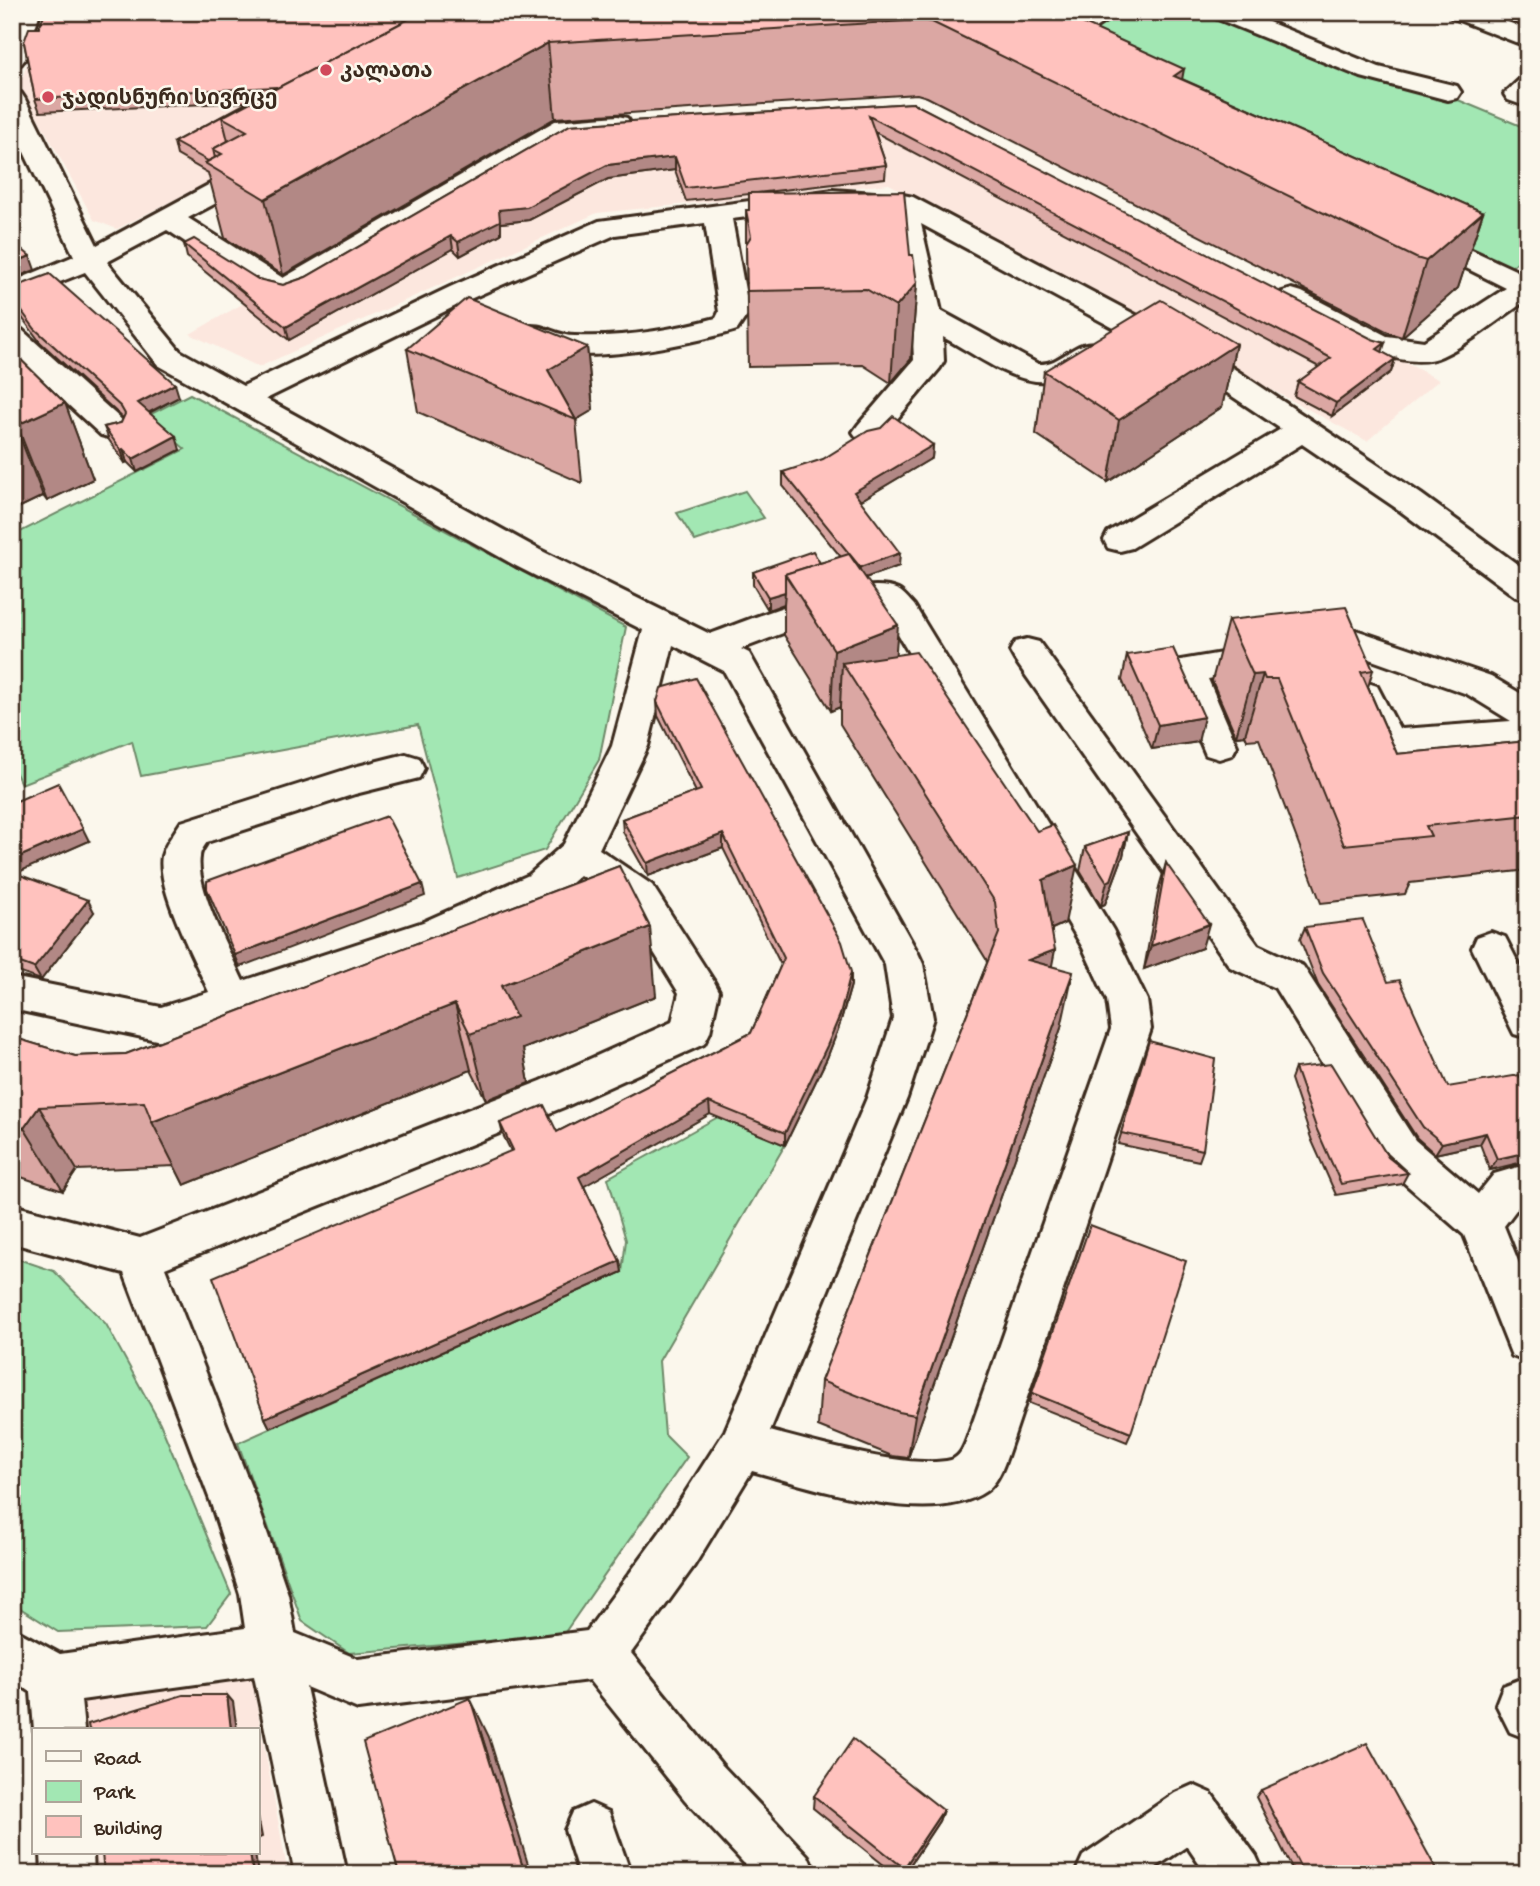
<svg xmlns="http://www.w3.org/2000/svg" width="1540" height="1886" font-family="'Gochi Hand','Noto Sans Georgian',sans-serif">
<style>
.built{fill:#fce7de}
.green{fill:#a2e7b3;stroke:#6e8868;stroke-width:2}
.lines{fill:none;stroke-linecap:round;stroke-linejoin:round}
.minor-casing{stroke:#3b2a1e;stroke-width:6}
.minor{fill:#fbf7ec;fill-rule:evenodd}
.wall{fill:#dba7a3;stroke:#3b2a1e;stroke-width:2}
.shaded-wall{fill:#b28885;stroke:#3b2a1e;stroke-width:2}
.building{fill:#ffc2be;stroke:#3b2a1e;stroke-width:2}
.poi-dot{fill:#d1495b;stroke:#fbf7ec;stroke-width:2.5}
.labels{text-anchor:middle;stroke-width:5;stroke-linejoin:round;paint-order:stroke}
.far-poi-label{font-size:21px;font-weight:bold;fill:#3b2a1e;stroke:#fbf7ec;text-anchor:start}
</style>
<rect width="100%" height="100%" fill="#fbf7ec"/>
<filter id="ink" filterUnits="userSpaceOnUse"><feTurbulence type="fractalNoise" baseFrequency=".0143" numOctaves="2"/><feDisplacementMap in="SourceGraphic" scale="14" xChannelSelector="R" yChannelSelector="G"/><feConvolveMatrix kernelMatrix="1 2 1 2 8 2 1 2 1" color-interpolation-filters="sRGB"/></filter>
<g filter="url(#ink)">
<g class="built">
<polygon points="44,12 1076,12 1028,42 886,17 489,38 117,229 94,220 20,85"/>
<polygon points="931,118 1439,380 1367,441 889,184 597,213 259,367 190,334 258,295 542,156"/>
<polygon points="248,1659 288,1874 96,1874 94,1853 257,1853 257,1730 80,1730 75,1687"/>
</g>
<g class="green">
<polygon points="1119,12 1202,12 1361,75 1451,97 1528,129 1528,253 1510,268 1436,231 1093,36 1101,22"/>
<polygon points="190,394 626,627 599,760 545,850 458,878 418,725 141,776 132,741 21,784 12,765 12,536 185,449 147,416"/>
<polygon points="745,491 764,518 695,541 677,513"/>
<polygon points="718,1117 785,1145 659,1361 665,1435 687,1457 563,1635 349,1653 302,1621 238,1443 622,1272 626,1240 608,1178"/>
<polygon points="12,1257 54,1271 106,1324 160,1423 231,1594 207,1626 58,1632 12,1603"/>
</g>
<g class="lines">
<defs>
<g id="minor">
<polygon points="15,12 40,12 25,59 21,64 12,67 12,22"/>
<polygon points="1086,12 1115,12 1112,17 1053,55 1044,58 1035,55 1031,50 1035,45"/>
<polygon points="1210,12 1244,12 1379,67 1457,86 1461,92 1457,98 1448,100 1361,77 1213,17"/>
<polygon points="1448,12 1483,12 1528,30 1528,47 1451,17"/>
<polygon points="1528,78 1528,107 1508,100 1504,94 1519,80"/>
<path d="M12 91 21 93 25 99 97 245 249 163 259 161 269 163 273 169 269 175 188 218 283 278 555 121 618 116 627 118 631 124 627 130 570 135 308 288C300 291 291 296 282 295 250 290 196 248 167 230L107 262 180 351 243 386 450 287 599 221 833 190 903 195 913 197 1221 360 1421 494 1528 572V601L1516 597 1399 510 1302 444 1132 548 1120 551 1108 548 1104 540 1108 532 1281 429 1199 374 921 224 941 311 1038 364C1063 365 1074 338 1100 344L1104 351C1099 359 1091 363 1083 369 1035 403 986 360 943 337L944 361 940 368 880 439 869 442 858 439 853 432 858 425 914 360 912 316 891 210 833 206 732 219 749 312 737 330C694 343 547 377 518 333L523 327C542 322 555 336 575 336 621 338 672 330 716 318L719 312 705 223 615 235 470 299 266 399 540 550 710 634C749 620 861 572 898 590 904 593 909 600 914 605L1113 930 1147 1000 1151 1029 1013 1439C1007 1455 1001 1481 986 1491 931 1529 811 1487 752 1471L694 1566 631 1653 721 1764 808 1856 816 1874H754L685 1800 589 1680 358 1709 306 1687 347 1874H295L254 1676 81 1700 84 1730H34L31 1692 12 1680V1628L60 1654 245 1628 240 1594 210 1500 124 1273 12 1243V1205L140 1238 541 1081 672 1022 679 993 626 907 580 875 555 897 450 944 161 1041 12 1009V977L161 1007 209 992C195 961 156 888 162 856 165 844 175 832 181 822L354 767 406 754 419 758 424 768 419 778 355 794 207 842C204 847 200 851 200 857 195 887 230 952 243 981L423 922 529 875 564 844 612 746 643 630 516 566 158 365 85 272 12 301V282L74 256 12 127ZM855 611H879L890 621 1083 948 1107 1000 1111 1029 967 1439C964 1447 960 1457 951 1460 910 1470 812 1442 770 1431L907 1098 933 1018 923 964 918 953 749 653 741 649 807 624ZM673 645 724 671 885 965 893 1018 867 1098 725 1431 660 1532 587 1631 358 1659 295 1633 288 1594 256 1500 165 1268 569 1105 704 1044 710 1032 719 991 713 980 652 885 599 849 648 746Z"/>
<path d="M1420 226 1528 276V299C1502 317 1469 344 1442 356 1398 377 1319 325 1282 304L1277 298 1282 292 1292 289 1302 292 1387 336 1424 341 1506 288 1410 240 1406 234 1410 228Z"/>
<polygon points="12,328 22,330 123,421 127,428 123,435 112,438 101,435 12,353"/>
<polygon points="1356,630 1491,676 1528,698 1528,746 1399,756 1373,746 1348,695 1353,686 1365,682 1377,686 1399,728 1402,729 1511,721 1467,694 1355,654 1208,679 1237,746 1232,755 1219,759 1206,755 1170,670 1175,661"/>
<polygon points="1027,639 1039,642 1258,945 1303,966 1415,1140 1478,1194 1494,1174 1528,1164 1528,1201 1522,1202 1504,1226 1528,1286 1528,1362 1512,1356 1464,1235 1385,1166 1275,988 1230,967 1015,660 1010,651 1015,642"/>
<polygon points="1491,932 1505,937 1528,982 1528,1038 1514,1034 1472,948 1477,937"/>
<polygon points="1521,1679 1528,1682 1528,1739 1510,1732 1496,1704 1503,1686"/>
<polygon points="1193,1785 1211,1793 1256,1856 1264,1874 1206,1874 1187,1846 1146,1874 1075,1874 1083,1856 1175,1793"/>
<polygon points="591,1804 609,1812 631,1874 579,1874 565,1830 573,1812"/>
<polygon points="41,1853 93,1853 94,1874 42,1874"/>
</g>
</defs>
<use href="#minor" class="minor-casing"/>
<use href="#minor" class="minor"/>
</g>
<g class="wall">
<polygon points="1058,12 1182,79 1483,212 1458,288 1402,337 1392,334 927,97 917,94 555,118 283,275 225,238 208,173 177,155 174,142 248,102 40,112 35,99 24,42"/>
<polygon points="913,103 1395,359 1391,372 1332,416 1294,396 1298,382 1319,367 875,132 886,165 885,178 757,193 910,255 917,283 911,359 891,383 863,365 748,367 746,244 746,210 749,210 749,194 686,201 675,170 608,179 529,220 501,223 501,234 460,256 453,249 289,340 187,257 184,244 258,279 283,285 306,277 570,125"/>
<polygon points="12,288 179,397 149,413 180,450 137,472 127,462 125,463 109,440 104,427 121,423 123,418 40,342 12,304"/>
<polygon points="1236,344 1222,407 1108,482 1036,434 1044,371"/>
<polygon points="587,347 593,410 576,420 582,483 418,412 407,349"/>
<polygon points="12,351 65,403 93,479 47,501 43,496 12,511"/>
<polygon points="933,445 932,458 860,501 899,566 865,578 895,655 1065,923 1052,929 1052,967 1061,1028 908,1458 892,1456 818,1426 821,1381 987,963 986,959 840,724 840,707 831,711 784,635 784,604 768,610 753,585 753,572 820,563 841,557 783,486 783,472"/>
<polygon points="1228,620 1373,670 1368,687 1397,754 1528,741 1528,870 1410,883 1405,894 1321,903 1259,739 1247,740 1245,735 1236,736 1212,681"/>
<polygon points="1127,655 1198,742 1152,749 1122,680"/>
<polygon points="657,702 851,985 839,1027 827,1058 785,1145 710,1114 584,1186 622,1272 270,1428 265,1418 511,1151 503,1135 500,1123 557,1132 751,1033 781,965 723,848 648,876 623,832 622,819 696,792 658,716"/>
<polygon points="12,803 89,841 15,873 94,912 41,980 12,970"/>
<polygon points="1128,832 1123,856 1105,904 1101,906 1080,871 1085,847"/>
<polygon points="1166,863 1202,948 1144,969 1159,887"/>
<polygon points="619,866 656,996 523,1049 529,1083 486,1100 471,1070 184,1185 175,1166 77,1170 63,1191 12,1174 12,1037 75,1056 126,1054"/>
<polygon points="1305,927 1388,982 1448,1087 1528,1093 1528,1162 1490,1170 1480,1144 1435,1154 1417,1138 1318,985 1300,939"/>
<polygon points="1149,1041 1203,1150 1199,1161 1118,1144"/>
<polygon points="1295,1068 1408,1173 1402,1184 1336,1195 1312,1141 1291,1079"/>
<polygon points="1032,1393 1131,1433 1127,1442 1029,1403"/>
<polygon points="1261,1790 1439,1874 1295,1874 1256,1797"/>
<polygon points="814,1796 943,1810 939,1821 904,1874 895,1874 813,1808"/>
</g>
<g class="shaded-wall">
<polygon points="548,43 555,118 283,275 265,199"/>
<polygon points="1184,69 1171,138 1174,76"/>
<polygon points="675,157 675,170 608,179 529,220 501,223 501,234 460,256 458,242 499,210 607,165"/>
<polygon points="1483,212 1458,288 1402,337 1426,261"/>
<polygon points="451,236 453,249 289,340 286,327"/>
<polygon points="30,256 35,270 12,279 12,264"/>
<polygon points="917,283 911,359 891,383 896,307"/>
<polygon points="1385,343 1381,356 1377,349"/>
<polygon points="1236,344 1222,407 1108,482 1119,420"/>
<polygon points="587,347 593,410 576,420 548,370"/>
<polygon points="1395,359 1391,372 1332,416 1336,403"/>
<polygon points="175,384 179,397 142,416 138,403"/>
<polygon points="65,403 93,479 47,501 17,425"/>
<polygon points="13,420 43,496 12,511 12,421"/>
<polygon points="176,436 180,450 137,472 133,459"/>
<polygon points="933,445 932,458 853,505 854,492"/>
<polygon points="123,449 127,462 125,463 121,450"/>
<polygon points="900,553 899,566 859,580 860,567"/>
<polygon points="785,592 784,604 768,610 768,597"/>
<polygon points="898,625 893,686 842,663 840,707 831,711 834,650"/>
<polygon points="1263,674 1245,735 1236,736 1253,675"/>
<polygon points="1204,717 1198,742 1152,749 1158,725"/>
<polygon points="83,829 89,841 12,875 12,860"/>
<polygon points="1128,832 1123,856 1105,904 1101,906 1107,882"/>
<polygon points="723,834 723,848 648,876 647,863"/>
<polygon points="1077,865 1065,923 1032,938 1043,880"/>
<polygon points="422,884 425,896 240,967 235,955"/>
<polygon points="88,900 94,912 41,980 34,968"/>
<polygon points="1209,924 1202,948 1144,969 1151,946"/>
<polygon points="650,927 656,996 523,1049 529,1083 486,1100 470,1034 501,986"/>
<polygon points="1055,950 1044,1006 1028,960"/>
<polygon points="851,972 851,985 839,1027 827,1058 785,1145 785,1133"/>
<polygon points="1073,972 1061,1028 908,1458 915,1415"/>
<polygon points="455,1004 471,1070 184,1185 152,1122"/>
<polygon points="709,1102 710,1114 581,1188 579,1177"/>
<polygon points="39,1107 77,1170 63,1191 24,1128"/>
<polygon points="1486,1133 1480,1144 1435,1154 1442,1143"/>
<polygon points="1528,1152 1527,1161 1490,1170 1497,1159"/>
<polygon points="620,1261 622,1272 270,1428 265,1418"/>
<polygon points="227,1695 233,1702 237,1730 231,1730"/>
<polygon points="470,1698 489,1737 531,1874 525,1874"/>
<polygon points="943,1810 939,1821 904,1874 902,1874 904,1868"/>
<polygon points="257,1811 262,1837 257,1839"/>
<polygon points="250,1853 255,1853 258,1874 253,1874"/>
</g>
<g class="building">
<polygon points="45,12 422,12 222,117 228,141 213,149 215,158 208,161 174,142 277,87 35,99 24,42 29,28 39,28"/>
<polygon points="422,12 1058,12 1184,69 1174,76 1483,212 1426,261 1416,258 932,22 922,20 548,43 265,199 205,163 222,154 213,149 247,131 222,117"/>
<polygon points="913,103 1372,339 1385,343 1377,349 1395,359 1336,403 1298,382 1331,358 869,116 886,165 686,188 675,157 607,165 527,207 499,210 500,221 458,242 451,236 286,327 184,244 194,239 258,279 283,285 306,277 570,125"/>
<polygon points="904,191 910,255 913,255 917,283 896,307 866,289 747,291 746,244 751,236 746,210 749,210 749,193"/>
<polygon points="12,241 30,256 12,264"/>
<polygon points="50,274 175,384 138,403 176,436 133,459 123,449 121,450 104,427 121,423 125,414 121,407 35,329 12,298 12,288"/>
<polygon points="467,298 587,347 548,370 576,420 407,349"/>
<polygon points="1161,300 1236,344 1119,420 1044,371"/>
<polygon points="12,351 65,403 17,425 12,421"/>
<polygon points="893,416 933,445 854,492 900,553 860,567 783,472 823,459 868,431 881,428"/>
<polygon points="813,551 820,563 785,574 785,592 768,597 753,572"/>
<polygon points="849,554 898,625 834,650 785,574"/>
<polygon points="1346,607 1373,670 1361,672 1397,754 1528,741 1528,815 1426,826 1431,836 1344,845 1277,679 1265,679 1263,674 1253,675 1228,620"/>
<polygon points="1173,648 1204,717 1158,725 1127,655"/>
<polygon points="916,652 1037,831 1053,825 1077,865 1043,880 1055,950 1028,960 1073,972 915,1415 899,1412 821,1381 999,933 995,902 842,663"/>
<polygon points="696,678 842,942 851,972 840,1015 827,1046 785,1133 709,1102 579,1177 620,1261 265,1418 213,1277 513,1150 500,1123 544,1105 557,1132 751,1033 784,958 723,834 647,863 622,819 701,790 657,702 661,688"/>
<polygon points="58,783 83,829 12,860 12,803"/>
<polygon points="387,816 422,884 235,955 207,889 207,881"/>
<polygon points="1128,832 1111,880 1107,882 1085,847"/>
<polygon points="1166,863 1209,924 1151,946"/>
<polygon points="619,866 650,927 501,986 516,1017 470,1034 455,1004 152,1122 144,1102 39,1107 24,1128 12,1124 12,1037 75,1056 126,1054"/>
<polygon points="12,872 88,900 34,968 12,960"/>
<polygon points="1363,920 1388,982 1400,980 1448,1087 1519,1075 1528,1093 1528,1152 1497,1159 1486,1133 1442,1143 1423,1127 1323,973 1305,927"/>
<polygon points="1149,1041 1215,1059 1203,1150 1121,1133"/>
<polygon points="1331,1064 1388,1157 1408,1173 1341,1184 1317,1130 1295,1068"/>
<polygon points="1090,1225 1186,1261 1131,1433 1032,1393"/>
<polygon points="183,1695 227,1695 231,1730 89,1730 88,1724"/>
<polygon points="470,1698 525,1874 399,1874 363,1742"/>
<polygon points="853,1739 943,1810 904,1868 814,1796"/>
<polygon points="1367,1743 1439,1874 1304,1874 1261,1790"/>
<polygon points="102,1853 250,1853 253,1874 104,1874"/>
<polygon points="1173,1865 1179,1874 1161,1874"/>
</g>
</g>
<g class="poi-dot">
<circle cx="326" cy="70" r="7"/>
<circle cx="48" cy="97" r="7"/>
</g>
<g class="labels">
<g class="far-poi-label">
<text x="340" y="77">კალათა</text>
<text x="62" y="104">ჯადისნური სივრცე</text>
</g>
</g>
<rect width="1540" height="1886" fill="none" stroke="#fbf7ec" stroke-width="42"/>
<rect x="21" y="21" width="1498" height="1844" fill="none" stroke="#3b2a1e" stroke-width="2.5" filter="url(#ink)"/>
<rect x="32" y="1728" width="228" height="126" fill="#fbf7ec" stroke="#aea59a" stroke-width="2"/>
<rect x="46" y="1751" width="35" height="10" fill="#fbf7ec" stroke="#aea59a" stroke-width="2"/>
<text x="94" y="1764" font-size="21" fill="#3b2a1e">Road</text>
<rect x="46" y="1781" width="35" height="21" fill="#a2e7b3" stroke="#aea59a" stroke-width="2"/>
<text x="94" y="1798" font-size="21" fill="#3b2a1e">Park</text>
<rect x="46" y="1816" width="35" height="21" fill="#ffc2be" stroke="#aea59a" stroke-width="2"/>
<text x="94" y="1834" font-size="21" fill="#3b2a1e">Building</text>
</svg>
